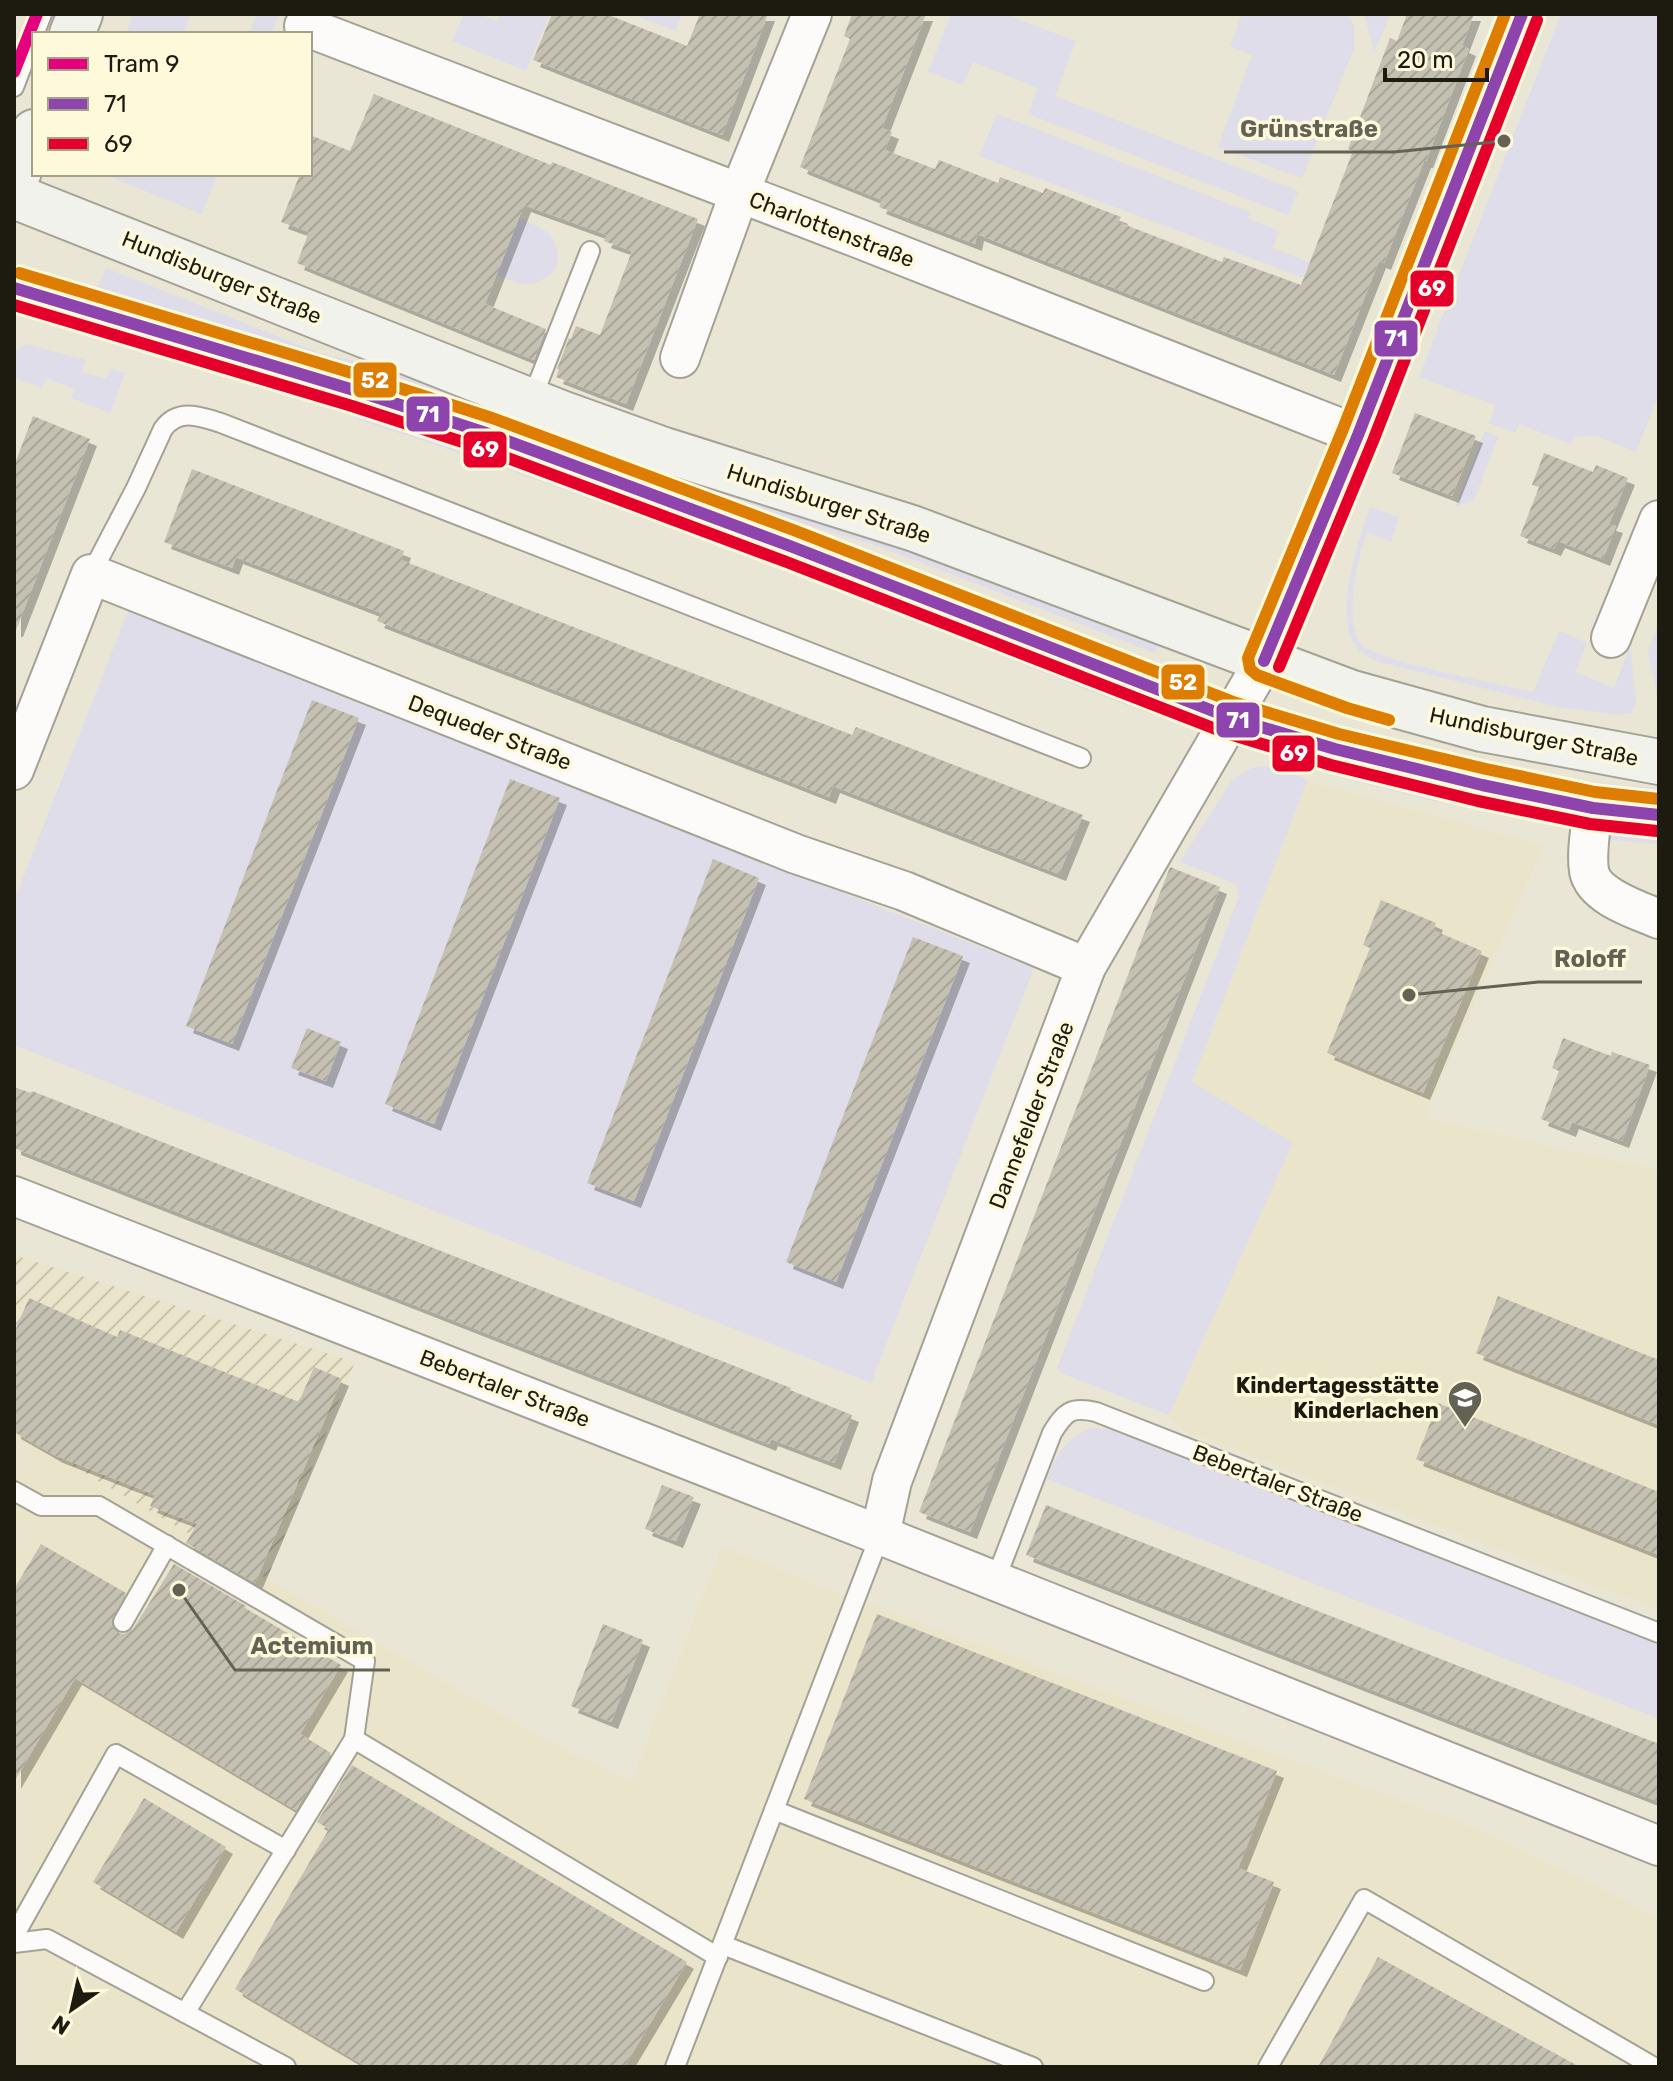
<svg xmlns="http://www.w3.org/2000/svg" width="1673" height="2081" font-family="Rubik,sans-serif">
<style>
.built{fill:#eae5ca}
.industrial{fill:url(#industrial-furrows)}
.green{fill:#dedde9;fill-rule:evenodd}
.building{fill:url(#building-hatch);filter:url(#shadow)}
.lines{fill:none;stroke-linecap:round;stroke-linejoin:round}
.service-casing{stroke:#a4a195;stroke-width:22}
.minor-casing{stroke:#a4a195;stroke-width:42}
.secondary-casing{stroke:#a4a195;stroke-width:48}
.service{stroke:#fcfbf9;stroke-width:18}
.minor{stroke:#fcfbf9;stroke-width:38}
.secondary{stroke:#f2f2ec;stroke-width:44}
.bus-1-casing{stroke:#fef9db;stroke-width:18}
.bus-2-casing{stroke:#fef9db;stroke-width:18}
.bus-3-casing{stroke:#fef9db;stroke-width:18}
.bus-1{stroke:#8e44ad;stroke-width:12}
.bus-2{stroke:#e4002b;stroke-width:12}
.bus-3{stroke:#dd7e02;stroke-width:12}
.tram-1-casing{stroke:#fef9db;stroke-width:18}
.tram-1{stroke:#e5007d;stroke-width:12}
.labels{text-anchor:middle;stroke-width:7;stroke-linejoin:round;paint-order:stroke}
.street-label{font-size:22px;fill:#1d1a10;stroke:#fef9db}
.poi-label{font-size:22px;font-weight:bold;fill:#1d1a10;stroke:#fef9db;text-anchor:end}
.leader{fill:none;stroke:#646155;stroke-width:3}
.callout-dot{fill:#646155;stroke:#fef9db;stroke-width:3}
.callout-label{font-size:24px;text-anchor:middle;font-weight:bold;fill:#646155;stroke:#fef9db;stroke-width:7;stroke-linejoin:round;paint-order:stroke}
.line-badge{stroke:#fef9db;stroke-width:3}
.badge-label{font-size:22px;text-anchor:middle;font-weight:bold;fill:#fff}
</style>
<defs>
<pattern id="industrial-furrows" width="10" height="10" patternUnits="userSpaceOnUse" patternTransform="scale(2)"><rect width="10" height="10" fill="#eae5ca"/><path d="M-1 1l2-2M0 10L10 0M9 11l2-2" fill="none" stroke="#c8c4ac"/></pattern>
<pattern id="building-hatch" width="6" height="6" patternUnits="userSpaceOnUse" patternTransform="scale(2)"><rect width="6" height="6" fill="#c4c1b2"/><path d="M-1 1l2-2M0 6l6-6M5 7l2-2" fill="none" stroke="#a8a598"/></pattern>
<filter id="shadow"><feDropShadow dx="7" dy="7" stdDeviation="0" flood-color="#0004"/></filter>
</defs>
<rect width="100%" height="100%" fill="#e9e6d6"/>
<g class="built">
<polygon points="1307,781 1496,832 1543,847 1424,1118 1659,1170 1659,1610 1185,1431 1169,1415 1293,1143 1192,1082"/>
<polygon points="14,1432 540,1737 631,1782 722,1546 841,1595 875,1606 1473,1827 1621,1898 1659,1920 1659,2067 16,2067 14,2066"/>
</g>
<polygon class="industrial" points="14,1255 355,1362 267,1579 14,1432"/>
<g class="green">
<polygon points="133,14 191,14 183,34 126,34"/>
<polygon points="257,14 279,14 272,34 249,34"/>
<polygon points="464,14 479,14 497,21 500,14 550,14 526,71 452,41"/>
<polygon points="632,14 682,14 675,31"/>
<polygon points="951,14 1004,14 1076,41 1055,96 1298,191 1288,215 1028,114 1038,88 973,62 963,85 928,72"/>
<polygon points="1242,14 1347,14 1354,25 1354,48 1302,178 1218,147 1252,55 1230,46"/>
<polygon points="1364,14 1390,14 1374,53 1365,16"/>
<polygon points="1561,14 1659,14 1659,393 1636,452 1596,436 1574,437 1571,444 1519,424 1515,433 1489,423 1495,405 1419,377"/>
<polygon points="997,114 1250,212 1248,218 1279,231 1273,248 1315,265 1309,280 979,156"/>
<polygon points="106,174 217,174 202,214 118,180"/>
<path d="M519 218C545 229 563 235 556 268 536 291 521 285 496 275Z"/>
<polygon points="106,268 322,354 408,373 882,536 1160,641 1155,653 878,546 733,503 95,293"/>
<polygon points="26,344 86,360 82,372 106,379 111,369 125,373 110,413 71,398 74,389 46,378 42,388 14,377 14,352"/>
<polygon points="361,412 772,556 763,562 493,464 353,418"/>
<polygon points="1485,431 1498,437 1474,500 1455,507"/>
<path d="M1370 507 1399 517 1391 542 1367 532C1358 557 1342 623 1362 645 1377 661 1504 685 1533 692L1559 631 1587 643 1575 672 1614 688 1630 646 1636 701 1632 713 1620 715 1559 707 1376 661C1365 655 1353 648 1350 635 1339 597 1358 543 1370 507Z"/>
<polygon points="784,563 1131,703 1123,704 778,568"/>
<path d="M128 611 1034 968 871 1383 14 1045V901ZM313 700 359 718 232 1044 186 1026ZM510 780 434 1123 385 1104ZM713 860 759 878 634 1201 587 1182Z"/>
<polygon points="1659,622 1659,705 1648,652"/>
<path d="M1353 727C1453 755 1555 783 1659 788V800L1351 736Z"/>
<path d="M1261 766C1277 766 1293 772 1307 781L1192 1082 1293 1143 1169 1415 1061 1373 1057 1368 1239 897 1236 884 1180 862 1230 783C1240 774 1247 768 1261 766Z"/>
<polygon points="1353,772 1446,795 1444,799 1436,802 1351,780"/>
<polygon points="1616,830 1659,833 1659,844 1611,840 1609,836"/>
<path d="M1093 1428 1109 1429 1659 1643V1719L1047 1479C1056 1455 1068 1435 1093 1428Z"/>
</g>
<g class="building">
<polygon points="552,14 606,14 687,46 700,14 768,14 722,135 533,60"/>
<polygon points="852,14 926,14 882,128 892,132 885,150 935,169 939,160 998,183 1000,177 1043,193 1045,188 1121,217 1118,222 1222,262 1224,257 1301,285 1353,151 1348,149 1390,38 1397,41 1407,14 1474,14 1462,46 1469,49 1426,161 1424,161 1384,263 1379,261 1334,375 977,234 975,244 879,207 882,200 800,167 850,39 844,36"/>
<polygon points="374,94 551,165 552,162 698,219 626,404 556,377 559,370 557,369 569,338 571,339 576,326 600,335 632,251 604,241 607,235 524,205 485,304 546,329 534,360 297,263 309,232 281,222 300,174 310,174 310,135 350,151"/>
<polygon points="1415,413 1476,436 1452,496 1392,473"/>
<polygon points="33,416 90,439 16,630 14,630 14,466"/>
<polygon points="1544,453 1593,472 1596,465 1628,478 1609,524 1616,526 1603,559 1558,541 1554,549 1520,536 1539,487 1532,485"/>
<polygon points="192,469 404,551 401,560 852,735 856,727 1083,815 1059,874 833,786 829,797 791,782 377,621 381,613 236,557 232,568 164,542"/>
<polygon points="312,700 359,718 232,1044 186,1026"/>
<polygon points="510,779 560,798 434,1124 385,1104"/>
<polygon points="713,859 759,878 634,1201 587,1183"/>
<polygon points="1170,867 1220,887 970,1532 919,1512"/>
<polygon points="1381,900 1436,923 1433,930 1482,951 1423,1093 1327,1053 1370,948 1363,945"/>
<polygon points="913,937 963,956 836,1282 786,1262"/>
<polygon points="307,1028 341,1042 326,1081 291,1068"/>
<polygon points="1563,1038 1611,1056 1612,1052 1650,1065 1622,1141 1572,1122 1569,1130 1541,1119 1559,1071 1552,1068"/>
<polygon points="14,1087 31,1093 32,1091 791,1388 790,1390 852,1415 834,1463 771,1439 769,1444 14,1148"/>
<polygon points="1498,1296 1659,1360 1659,1425 1476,1353"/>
<polygon points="29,1298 117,1337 120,1330 299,1402 314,1367 342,1379 255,1583 186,1543 197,1524 150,1506 155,1495 56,1456 14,1432 14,1333"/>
<polygon points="1438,1403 1659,1492 1659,1555 1416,1459"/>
<polygon points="662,1485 694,1497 676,1541 645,1529"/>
<polygon points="1046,1505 1659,1744 1659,1802 1026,1555"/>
<polygon points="41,1544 126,1593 111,1621 113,1629 118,1633 124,1634 133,1629 174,1564 246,1606 245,1608 341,1665 300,1734 331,1753 296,1810 75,1678 14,1782 14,1589"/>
<polygon points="877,1614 1277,1771 1238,1868 1274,1882 1240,1970 804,1799"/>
<polygon points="603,1624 643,1640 611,1722 571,1706"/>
<polygon points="352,1765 687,1962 624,2067 367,2067 235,1989 329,1829 317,1822"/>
<polygon points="144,1798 226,1847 176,1932 93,1882"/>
<polygon points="1378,1957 1580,2067 1318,2067"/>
</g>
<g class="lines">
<defs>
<g id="service">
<polyline points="14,87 42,14"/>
<polyline points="531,401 590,251"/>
<path d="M91 574 136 488 163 429C178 408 200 416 221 423L1081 758"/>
<polyline points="14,1491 41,1506 99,1506 365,1661 354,1739"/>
<path d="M995 1581 1052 1433C1065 1412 1071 1406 1096 1412L1659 1633"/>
<polyline points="123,1622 167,1545"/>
<polyline points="774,1810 1204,1981"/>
<polyline points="14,1936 116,1754 286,1850"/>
<polyline points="14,1943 47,1939 286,2067"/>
<polyline points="723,1945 1033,2067"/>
<polyline points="185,2013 354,1739 718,1957"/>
<polyline points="675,2067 880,1535"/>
<polyline points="1268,2067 1364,1899 1654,2067"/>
</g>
<g id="minor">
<polyline points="304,26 860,239 1358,435"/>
<polyline points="680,358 739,194 812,14"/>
<polyline points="1611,638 1659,520"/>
<polyline points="14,770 91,574 796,854 904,891 1086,967"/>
<path d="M1593 808C1591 828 1586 851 1589 871 1594 897 1638 910 1659 919"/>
<polyline points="14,1196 880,1535 1659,1846"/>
<polyline points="880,1535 892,1481 1086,967 1264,661 1358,435 1522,14"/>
</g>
<g id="secondary">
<polyline points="72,34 80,14"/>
<polyline points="14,184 34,132"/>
<polyline points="14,196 561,413 664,450 912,528 1352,693 1482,729 1659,762"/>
<polyline points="14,288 357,391 486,433 790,546 1151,688 1231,718 1335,749 1482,785 1593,808 1659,815"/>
</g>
</defs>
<use href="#service" class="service-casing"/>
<use href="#minor" class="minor-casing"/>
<use href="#secondary" class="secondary-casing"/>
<use href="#service" class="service"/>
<use href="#minor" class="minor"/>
<use href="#secondary" class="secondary"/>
<defs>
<g id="bus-1">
<polyline points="14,288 357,391 486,433 790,546 1231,718 1335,749 1482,785 1593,808 1659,815"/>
<polyline points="1264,661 1358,435 1522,14"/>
</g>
<g id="bus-2">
<polyline points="14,305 352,406 481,448 784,561 1226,733 1331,765 1478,801 1590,824 1657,831"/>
<polyline points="1279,667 1373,441 1537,20"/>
</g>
<g id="bus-3">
<polyline points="19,273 362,376 492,418 796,531 1236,703 1339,734 1486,769 1595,792 1659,799"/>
<polyline points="1389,720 1347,708 1257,675 1250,669 1248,658 1343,429 1505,14"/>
</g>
</defs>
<use href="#bus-1" class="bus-1-casing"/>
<use href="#bus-2" class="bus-2-casing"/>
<use href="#bus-3" class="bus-3-casing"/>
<use href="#bus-1" class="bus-1"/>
<use href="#bus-2" class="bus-2"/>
<use href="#bus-3" class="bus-3"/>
<defs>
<polyline id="tram-1" points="14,72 37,14"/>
</defs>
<use href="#tram-1" class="tram-1-casing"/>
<use href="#tram-1" class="tram-1"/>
</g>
<defs>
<symbol id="school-pin" viewBox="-11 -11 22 30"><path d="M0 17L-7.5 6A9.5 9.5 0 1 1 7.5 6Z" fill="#646155" stroke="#fef9db"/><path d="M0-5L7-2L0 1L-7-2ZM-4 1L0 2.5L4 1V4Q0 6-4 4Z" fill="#fff"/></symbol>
</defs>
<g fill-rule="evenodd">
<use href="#school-pin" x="1445" y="1378" width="40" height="54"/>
</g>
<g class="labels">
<g class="street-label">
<text transform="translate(832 229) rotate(21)" y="8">Charlottenstraße</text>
<text transform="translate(222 277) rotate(22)" y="8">Hundisburger Straße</text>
<text transform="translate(829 503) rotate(18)" y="8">Hundisburger Straße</text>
<text transform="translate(490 732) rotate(21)" y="8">Dequeder Straße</text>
<text transform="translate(1534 736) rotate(12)" y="8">Hundisburger Straße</text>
<text transform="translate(1031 1115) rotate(-69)" y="8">Dannefelder Straße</text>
<text transform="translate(505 1388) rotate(21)" y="8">Bebertaler Straße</text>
<text transform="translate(1278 1483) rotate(21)" y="8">Bebertaler Straße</text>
</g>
<g class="poi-label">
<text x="1439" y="1393">Kindertagesstätte<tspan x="1439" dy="25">Kinderlachen</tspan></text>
</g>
</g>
<path class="leader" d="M1504 141L1394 152H1224M1409 995L1538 982H1642M179 1590L235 1670H390"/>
<g class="callout-dot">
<circle cx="1504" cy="141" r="8"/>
<circle cx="1409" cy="995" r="8"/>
<circle cx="179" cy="1590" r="8"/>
</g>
<g class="callout-label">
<text x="1309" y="137">Grünstraße</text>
<text x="1590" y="967">Roloff</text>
<text x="312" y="1654">Actemium</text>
</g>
<g class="line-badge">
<rect x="1409" y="269" width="46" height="39" rx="8" fill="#e4002b"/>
<rect x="1373" y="319" width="46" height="39" rx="8" fill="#8e44ad"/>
<rect x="352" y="361" width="46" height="38" rx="8" fill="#dd7e02"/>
<rect x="405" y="395" width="46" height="38" rx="8" fill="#8e44ad"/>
<rect x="462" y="430" width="46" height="39" rx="8" fill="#e4002b"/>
<rect x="1160" y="663" width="46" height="38" rx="8" fill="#dd7e02"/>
<rect x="1215" y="701" width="46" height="38" rx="8" fill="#8e44ad"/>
<rect x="1271" y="734" width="45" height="39" rx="8" fill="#e4002b"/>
</g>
<g class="badge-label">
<text x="1432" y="296">69</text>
<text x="1396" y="346">71</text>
<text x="375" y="388">52</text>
<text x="428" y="422">71</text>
<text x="485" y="457">69</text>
<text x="1183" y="690">52</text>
<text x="1238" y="728">71</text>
<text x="1294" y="761">69</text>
</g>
<rect width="1673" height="2081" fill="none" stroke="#1d1a10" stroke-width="32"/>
<rect x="32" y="32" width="280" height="144" fill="#fef9db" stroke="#a4a08a" stroke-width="2"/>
<rect x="48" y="58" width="40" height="12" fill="#e5007d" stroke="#a4a08a" stroke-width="2"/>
<text x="104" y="72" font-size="24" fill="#1d1a10">Tram 9</text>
<rect x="48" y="98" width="40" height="12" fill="#8e44ad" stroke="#a4a08a" stroke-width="2"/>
<text x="104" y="112" font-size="24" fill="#1d1a10">71</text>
<rect x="48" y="138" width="40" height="12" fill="#e4002b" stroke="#a4a08a" stroke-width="2"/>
<text x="104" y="152" font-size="24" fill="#1d1a10">69</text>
<g transform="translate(72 2009) rotate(214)" stroke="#fef9db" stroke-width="6" paint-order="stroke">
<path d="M0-6L14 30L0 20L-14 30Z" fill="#1d1a10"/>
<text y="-12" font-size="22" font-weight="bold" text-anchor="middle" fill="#1d1a10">N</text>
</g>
<path d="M1385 68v12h102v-12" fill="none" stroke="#1d1a10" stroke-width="4"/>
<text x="1397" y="68" font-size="24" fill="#1d1a10" stroke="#fef9db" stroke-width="6" paint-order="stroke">20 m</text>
</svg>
